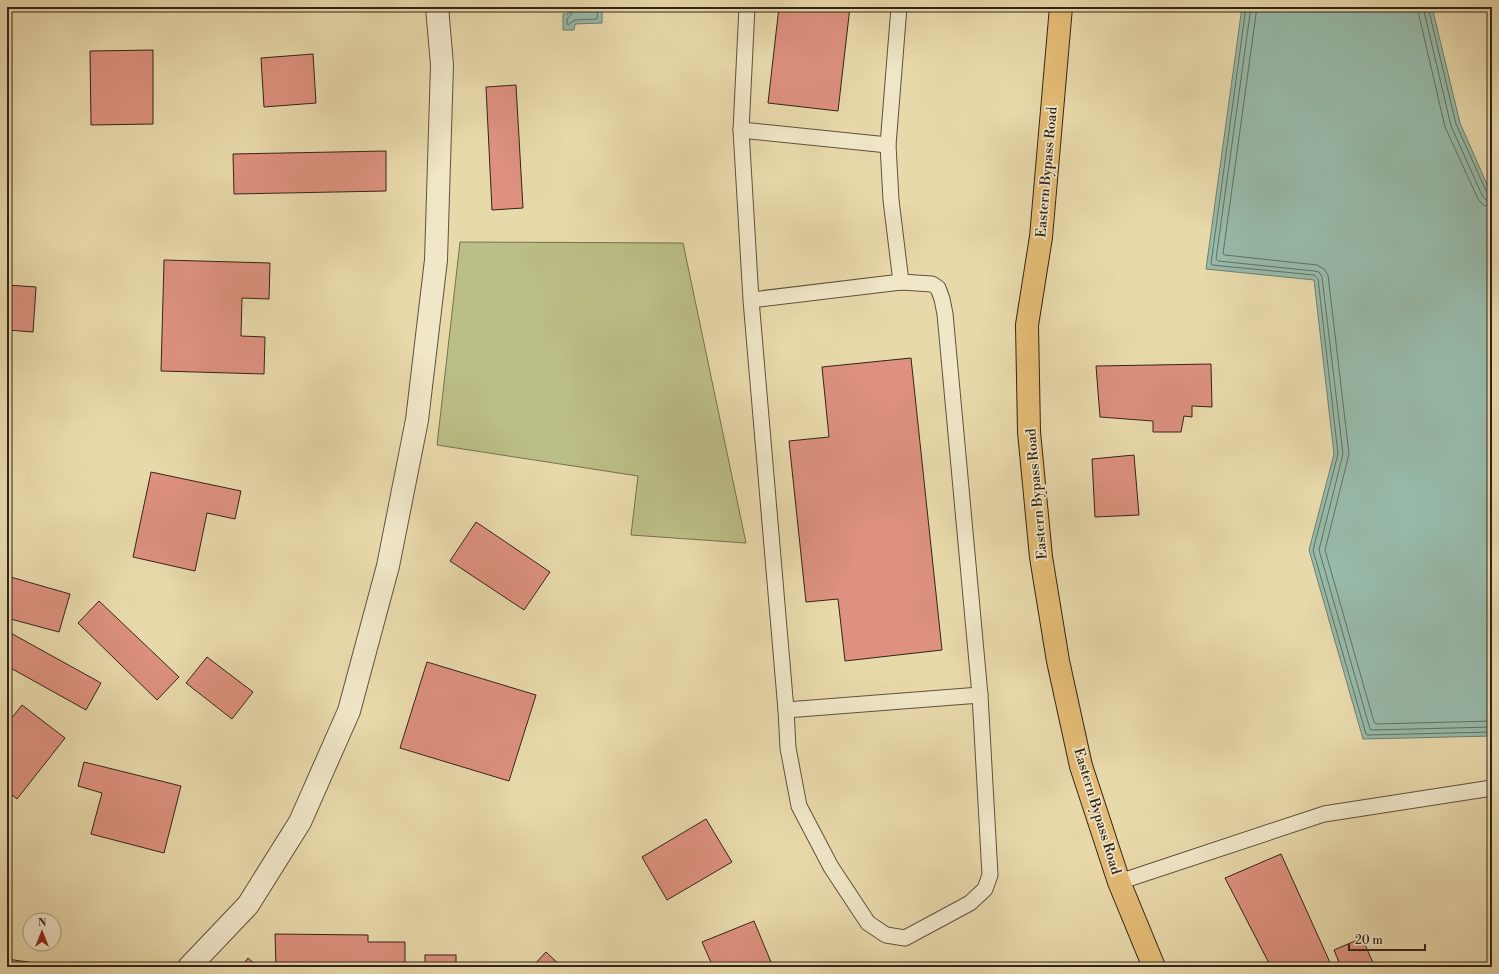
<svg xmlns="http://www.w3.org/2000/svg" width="1499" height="974" font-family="'Libre Bodoni',serif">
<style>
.green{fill:#bbbe86;stroke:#77714f}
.water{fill:#97baaa;stroke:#6f7e70}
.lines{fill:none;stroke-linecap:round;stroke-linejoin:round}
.shore{stroke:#656f61;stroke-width:1}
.building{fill:#dd917e;stroke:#332418}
.service-casing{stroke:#60513d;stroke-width:17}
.tertiary-casing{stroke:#60513d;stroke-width:24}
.primary-casing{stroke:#332418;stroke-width:24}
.service{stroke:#f0e6c8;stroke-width:15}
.tertiary{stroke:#f0e6c8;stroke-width:22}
.primary{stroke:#e4bc76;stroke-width:22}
.labels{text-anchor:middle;stroke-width:3.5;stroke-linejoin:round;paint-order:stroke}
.street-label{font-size:14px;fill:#332418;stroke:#f0e6c8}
</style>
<rect width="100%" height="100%" fill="#e8d9ab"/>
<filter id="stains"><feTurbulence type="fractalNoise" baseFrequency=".005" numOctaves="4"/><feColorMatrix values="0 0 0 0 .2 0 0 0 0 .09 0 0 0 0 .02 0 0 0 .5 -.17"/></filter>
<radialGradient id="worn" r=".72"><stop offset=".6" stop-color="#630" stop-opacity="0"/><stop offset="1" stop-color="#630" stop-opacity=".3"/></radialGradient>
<polygon class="green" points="460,242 683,243 746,543 631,535 638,476 437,445"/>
<g class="water">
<polygon points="568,7 602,7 602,23 575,24 574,30 563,30 563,14 568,14"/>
<polygon points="1242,7 1432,7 1460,123 1492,196 1492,736 1363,739 1309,550 1334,454 1314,280 1206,269"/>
</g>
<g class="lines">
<g class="shore">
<polyline points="572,7 571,15 567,19 567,23 568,25 575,20 597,19 598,7"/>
<polyline points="1246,7 1211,264 1212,265 1314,275 1318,279 1338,454 1313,550 1366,734 1368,735 1492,732"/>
<polyline points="1251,7 1216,259 1218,261 1314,271 1319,272 1322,277 1343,454 1319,550 1370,729 1372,730 1492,727"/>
<polyline points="1257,7 1223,254 1225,255 1317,265 1324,269 1328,275 1349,454 1325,550 1374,722 1376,724 1492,721"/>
<polyline points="1417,7 1445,127 1478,199 1483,205 1492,207"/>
<polyline points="1423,7 1451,126 1482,195 1486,200 1492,201"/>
<polyline points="1428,7 1456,124 1487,193 1492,196"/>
</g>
</g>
<g class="building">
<polygon points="779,7 850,7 838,111 768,103"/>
<polygon points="153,50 153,124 91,125 90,51"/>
<polygon points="313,54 316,103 264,107 261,58"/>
<polygon points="516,85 523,208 492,210 486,87"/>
<polygon points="386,151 386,191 234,194 233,154"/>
<polygon points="164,260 270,263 269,299 242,298 241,336 265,337 264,374 161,371"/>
<polygon points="7,285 36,287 33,332 7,330"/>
<polygon points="911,358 942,650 845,661 838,599 806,602 789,441 829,437 822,367"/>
<polygon points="1211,364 1212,407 1192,406 1192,417 1184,416 1181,432 1153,432 1153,421 1100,417 1096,366"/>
<polygon points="1134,455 1139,515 1095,517 1092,459"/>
<polygon points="151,472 241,491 235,519 207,513 195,571 133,557"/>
<polygon points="476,522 550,572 524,610 450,561"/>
<polygon points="7,576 70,594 59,632 7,618"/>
<polygon points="99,601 179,677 157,700 78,623"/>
<polygon points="7,631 101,683 86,710 7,666"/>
<polygon points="207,657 253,692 232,719 186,683"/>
<polygon points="427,662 536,695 509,781 400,748"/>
<polygon points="22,705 65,738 17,799 7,791 7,724"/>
<polygon points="84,762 181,786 164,853 91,834 102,793 78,786"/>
<polygon points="706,819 732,862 667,900 642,857"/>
<polygon points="1281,854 1332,967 1271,967 1225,878"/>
<polygon points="754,921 773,967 713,967 702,942"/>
<polygon points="275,934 368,935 368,942 405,942 405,967 276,967"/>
<polygon points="1362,938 1375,967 1341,967 1334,950"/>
<polygon points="546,952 562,967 532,967"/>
<rect x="425" y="955" width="31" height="12"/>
<polygon points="248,958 258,967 241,967"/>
<polygon points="7,959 42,964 41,967 7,967"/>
</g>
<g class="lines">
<defs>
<g id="service">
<polyline points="747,7 741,130 751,300 786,710 788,748 799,806 831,867 868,923 886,935 905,938 970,903 985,889 990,875 980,695 945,314 942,299 938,288 932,284 901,282 751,300"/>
<polyline points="899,7 888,145 891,200 901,282"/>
<polyline points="741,130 888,145"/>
<polyline points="786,710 980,695"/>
<polyline points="1119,882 1324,814 1492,788"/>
</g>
<polyline id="tertiary" points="189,967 248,905 300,822 349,711 388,566 417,420 436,260 442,65 437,7"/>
<polyline id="primary" points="1061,7 1041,237 1027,325 1029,432 1041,557 1058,661 1081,766 1119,882 1154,967"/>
</defs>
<use href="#service" class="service-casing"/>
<use href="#tertiary" class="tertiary-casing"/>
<use href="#primary" class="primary-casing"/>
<use href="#service" class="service"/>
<use href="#tertiary" class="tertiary"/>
<use href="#primary" class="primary"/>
</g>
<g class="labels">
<g class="street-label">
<text transform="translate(1046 172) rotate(-85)" y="5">Eastern Bypass Road</text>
<text transform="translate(1036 494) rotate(-95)" y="5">Eastern Bypass Road</text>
<text transform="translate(1098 811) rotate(73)" y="5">Eastern Bypass Road</text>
</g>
</g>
<rect width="1499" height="974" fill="none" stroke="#e8d9ab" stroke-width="24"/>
<rect x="8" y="8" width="1483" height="958" fill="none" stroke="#332418" stroke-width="2"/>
<rect x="12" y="12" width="1475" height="950" fill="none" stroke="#332418"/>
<g transform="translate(42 932)"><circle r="19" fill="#f0e6c8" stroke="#a49882"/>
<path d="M0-3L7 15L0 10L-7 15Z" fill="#8f2418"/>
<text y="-6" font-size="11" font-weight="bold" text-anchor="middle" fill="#332418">N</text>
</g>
<path d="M1349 944v6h76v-6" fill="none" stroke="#332418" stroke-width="2"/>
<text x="1355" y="944" font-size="12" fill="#332418" stroke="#f0e6c8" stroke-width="3" paint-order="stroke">20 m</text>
<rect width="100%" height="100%" filter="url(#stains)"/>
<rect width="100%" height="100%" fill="url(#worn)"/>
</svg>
